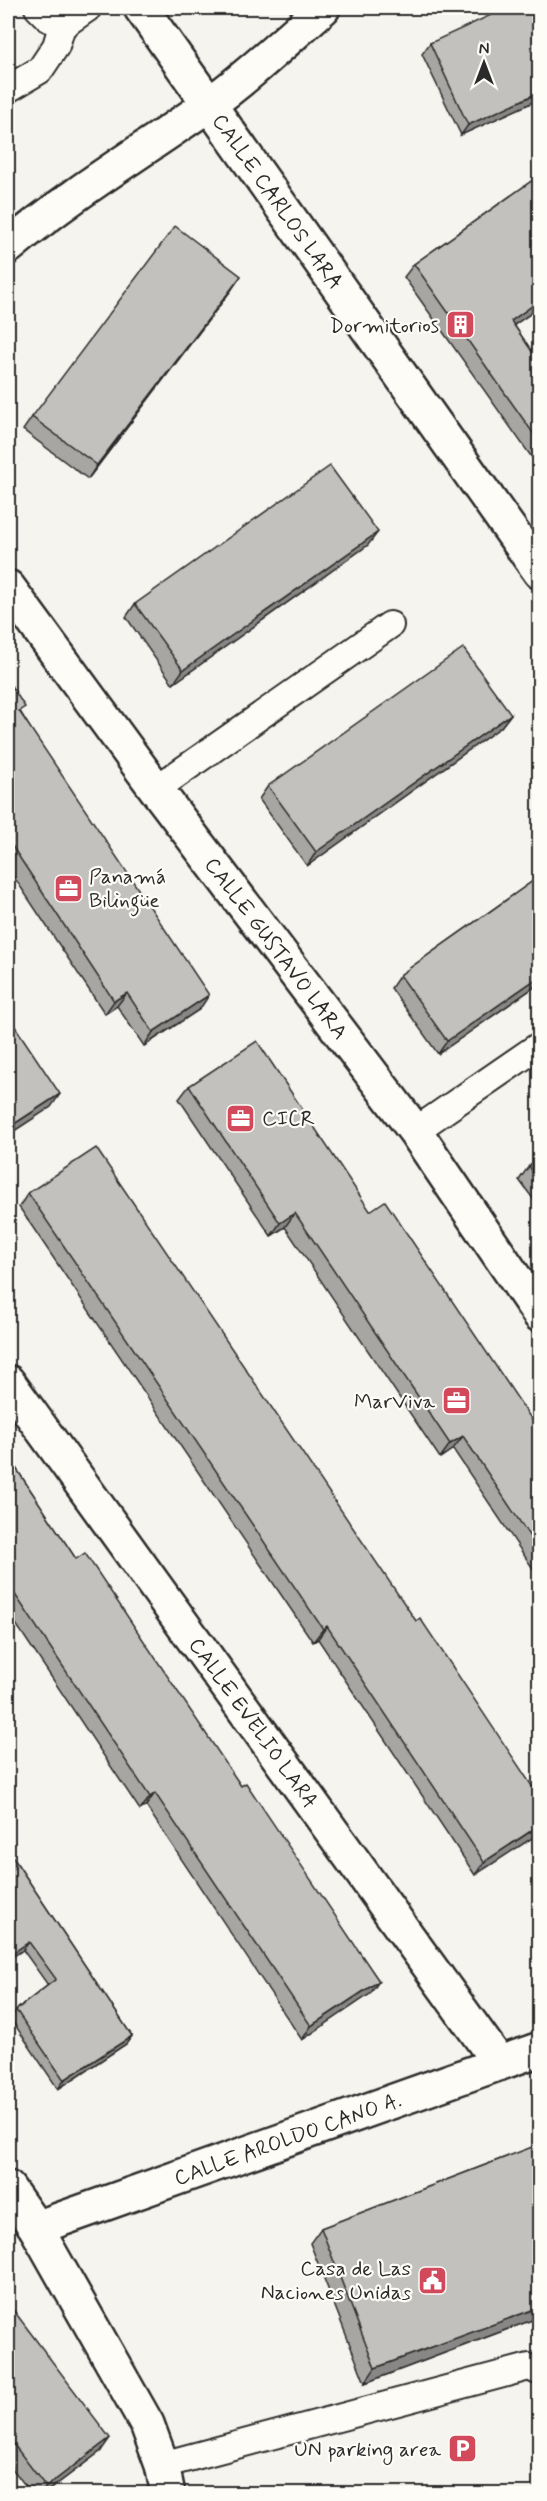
<svg xmlns="http://www.w3.org/2000/svg" width="547" height="2501" font-family="Mynerve,sans-serif">
<style>
.lines{fill:none;stroke-linecap:round;stroke-linejoin:round}
.service-casing{stroke:#2b2b2b;stroke-width:30}
.minor-casing{stroke:#2b2b2b;stroke-width:38}
.service{stroke:#fdfcf7;stroke-width:26}
.minor{stroke:#fdfcf7;stroke-width:33}
.wall{fill:#a7a6a3;stroke:#2b2b2b;stroke-width:1.5}
.shaded-wall{fill:#888785;stroke:#2b2b2b;stroke-width:1.5}
.building{fill:#c2c1be;stroke:#2b2b2b;stroke-width:1.5}
.labels{text-anchor:middle;stroke-width:4.5;stroke-linejoin:round;paint-order:stroke}
.street-label{font-size:21px;fill:#2b2b2b;stroke:#fdfcf7}
.poi-label{font-size:21px;fill:#2b2b2b;stroke:#fdfcf7;text-anchor:end}
</style>
<rect width="100%" height="100%" fill="#f5f4ef"/>
<filter id="ink" filterUnits="userSpaceOnUse"><feTurbulence type="fractalNoise" baseFrequency=".0167" numOctaves="2"/><feDisplacementMap in="SourceGraphic" scale="12" xChannelSelector="R" yChannelSelector="G"/><feConvolveMatrix kernelMatrix="1 2 1 2 8 2 1 2 1" color-interpolation-filters="sRGB"/></filter>
<g filter="url(#ink)">
<g class="lines">
<defs>
<g id="service">
<polyline points="38,8 48,18 62,26 88,8"/>
<polyline points="8,89 40,70 56,46 62,26"/>
<polyline points="156,789 390,625"/>
<polyline points="415,1131 540,1045"/>
<polyline points="162,2465 529,2367 540,2372"/>
</g>
<g id="minor">
<path id="s1" d="M141 8 540 572"/>
<path d="M8 247C71 194 141 152 208 105 249 76 285 41 323 8"/>
<path id="s2" d="M8 587 156 789 415 1131 540 1315"/>
<path id="s3" d="M8 1382 499 2063"/>
<polyline points="8,2188 36,2228 147,2424 162,2465 168,2494"/>
<path id="s4" d="M36 2228 540 2049"/>
</g>
</defs>
<use href="#service" class="service-casing"/>
<use href="#minor" class="minor-casing"/>
<use href="#service" class="service"/>
<use href="#minor" class="minor"/>
</g>
<g class="wall">
<polygon points="540,8 540,99 461,135 422,54 430,43"/>
<polygon points="540,175 540,307 514,325 540,363 540,469 404,277 414,264"/>
<polygon points="232,289 88,479 23,430 32,417"/>
<polygon points="368,545 173,684 126,617 135,604"/>
<polygon points="8,681 21,713 200,1009 144,1046 117,1006 105,1014 8,868"/>
<polygon points="511,714 501,727 307,866 259,799 268,786"/>
<polygon points="540,876 540,983 438,1054 391,988 400,975"/>
<polygon points="189,1086 370,1211 534,1423 540,1419 540,1579 453,1449 440,1458 285,1227 271,1236 179,1099"/>
<polygon points="540,1159 540,1208 519,1180 529,1166"/>
<polygon points="28,1193 416,1621 540,1798 475,1875 318,1639 313,1642 19,1207"/>
<polygon points="8,1456 76,1559 241,1786 379,1981 370,1994 302,2040 146,1806 140,1810 8,1612"/>
<polygon points="8,1850 132,2036 126,2044 58,2089 11,2019 16,2010 48,1985 23,1950"/>
<polygon points="540,2144 540,2317 365,2383 310,2243 321,2228"/>
<polygon points="8,2303 101,2451 45,2493 31,2493 8,2463"/>
</g>
<g class="shaded-wall">
<polygon points="540,92 540,99 461,135 468,125"/>
<polygon points="241,276 232,289 88,479 97,465"/>
<polygon points="540,300 540,307 501,334 511,321"/>
<polygon points="378,532 368,545 173,684 183,670"/>
<polygon points="511,714 501,727 307,866 316,852"/>
<polygon points="540,976 540,983 438,1054 447,1041"/>
<polygon points="127,993 117,1006 105,1014 114,1001"/>
<polygon points="209,995 200,1009 144,1046 153,1032"/>
<polygon points="60,1094 51,1107 8,1135 8,1128"/>
<polygon points="295,1213 285,1227 271,1236 280,1223"/>
<polygon points="463,1436 453,1449 440,1458 450,1444"/>
<polygon points="327,1626 318,1639 313,1642 323,1629"/>
<polygon points="155,1793 146,1806 140,1810 150,1797"/>
<polygon points="540,1825 540,1833 475,1875 484,1862"/>
<polygon points="29,1942 23,1950 8,1960 8,1956"/>
<polygon points="379,1981 370,1994 302,2040 311,2026"/>
<polygon points="132,2036 126,2044 58,2089 64,2080"/>
<polygon points="540,2307 540,2317 365,2383 375,2368"/>
<polygon points="110,2438 101,2451 45,2493 41,2493 46,2487"/>
</g>
<g class="building">
<polygon points="506,8 540,8 540,92 468,125 430,43"/>
<polygon points="540,175 540,300 511,321 540,363 540,443 414,264"/>
<polygon points="175,226 241,276 97,465 32,417"/>
<polygon points="330,466 378,532 183,670 135,604"/>
<polygon points="463,648 511,714 316,852 268,786"/>
<polygon points="8,681 25,707 19,711 209,995 153,1032 127,993 114,1001 8,840"/>
<polygon points="540,876 540,976 447,1041 400,975"/>
<polygon points="8,1016 60,1094 8,1128"/>
<polygon points="257,1041 370,1211 385,1201 534,1423 540,1419 540,1552 463,1436 450,1444 295,1213 280,1223 189,1086"/>
<polygon points="96,1148 416,1621 420,1618 540,1798 540,1825 484,1862 327,1626 323,1629 28,1193"/>
<polygon points="540,1159 540,1182 529,1166"/>
<polygon points="8,1456 76,1559 85,1553 241,1786 246,1783 379,1981 311,2026 155,1793 150,1797 8,1584"/>
<polygon points="8,1850 132,2036 64,2080 16,2010 56,1979 29,1942 8,1956"/>
<polygon points="540,2144 540,2307 375,2368 321,2228"/>
<polygon points="8,2303 110,2438 46,2487 8,2437"/>
</g>
</g>
<defs>
<symbol id="building-square" viewBox="-11 -11 22 22"><rect x="-9" y="-9" width="18" height="18" rx="4" fill="#d1495b" stroke="#fdfcf7"/><path d="M-4-6H4V6H1V3H-1V6H-4ZM-2.5-4.3h1.7v1.8h-1.7ZM.8-4.3h1.7v1.8H.8ZM-2.5-1h1.7V.8h-1.7ZM.8-1h1.7V.8H.8Z" fill="#fff"/></symbol>
<symbol id="office-square" viewBox="-11 -11 22 22"><rect x="-9" y="-9" width="18" height="18" rx="4" fill="#d1495b" stroke="#fdfcf7"/><path d="M-6-3h4V-5.5h4V-3h4V5H-6ZM-1-4.5V-3h2v-1.5ZM-6 0V1H6V0Z" fill="#fff"/></symbol>
<symbol id="civic-square" viewBox="-11 -11 22 22"><rect x="-9" y="-9" width="18" height="18" rx="4" fill="#d1495b" stroke="#fdfcf7"/><path d="M-.6-6.5H3V-4.5H.6V-3L4-1V1h2V6H-6V1h2V-1L-.6-3ZM-1.2 2.5V6h2.4V2.5Z" fill="#fff"/></symbol>
<symbol id="parking-square" viewBox="-11 -11 22 22"><rect x="-9" y="-9" width="18" height="18" rx="4" fill="#d1495b" stroke="#fdfcf7"/><path d="M-3.5-5.5H1a3.5 3.5 0 0 1 0 7H-1V5.5H-3.5ZM-1-3.4V-.6H.8a1.4 1.4 0 0 0 0-2.8Z" fill="#fff"/></symbol>
</defs>
<g fill-rule="evenodd">
<use href="#building-square" x="444" y="308" width="33" height="33"/>
<use href="#office-square" x="52" y="872" width="33" height="33"/>
<use href="#office-square" x="224" y="1102" width="33" height="33"/>
<use href="#office-square" x="440" y="1384" width="33" height="33"/>
<use href="#civic-square" x="416" y="2264" width="33" height="33"/>
<use href="#parking-square" x="446" y="2432" width="33" height="33"/>
</g>
<g class="labels">
<g class="street-label">
<text dy="7" stroke="none"><textPath href="#s1" startOffset="237">CALLE CARLOS LARA</textPath></text>
<text dy="7" stroke="none"><textPath href="#s2" startOffset="450">CALLE GUSTAVO LARA</textPath></text>
<text dy="7" stroke="none"><textPath href="#s3" startOffset="420">CALLE EVELIO LARA</textPath></text>
<text dy="7" stroke="none"><textPath href="#s4" startOffset="267">CALLE AROLDO CANO A.</textPath></text>
</g>
<g class="poi-label">
<text x="439" y="332">Dormitorios</text>
<text x="89" y="883" text-anchor="start">Panamá<tspan x="89" dy="24">Bilingüe</tspan></text>
<text x="262" y="1125" text-anchor="start">CICR</text>
<text x="435" y="1408">MarViva</text>
<text x="411" y="2275">Casa de Las<tspan x="411" dy="24">Naciones Unidas</tspan></text>
<text x="441" y="2456">UN parking area</text>
</g>
</g>
<rect width="547" height="2501" fill="none" stroke="#fdfcf7" stroke-width="30"/>
<rect x="15" y="15" width="517" height="2471" fill="none" stroke="#2b2b2b" stroke-width="2" filter="url(#ink)"/>
<g transform="translate(484 63)" stroke="#fdfcf7" stroke-width="4.5" paint-order="stroke">
<path d="M0-4.5L10 22L0 15L-10 22Z" fill="#2b2b2b"/>
<text y="-9" font-size="16" font-weight="bold" text-anchor="middle" fill="#2b2b2b">N</text>
</g>
</svg>
